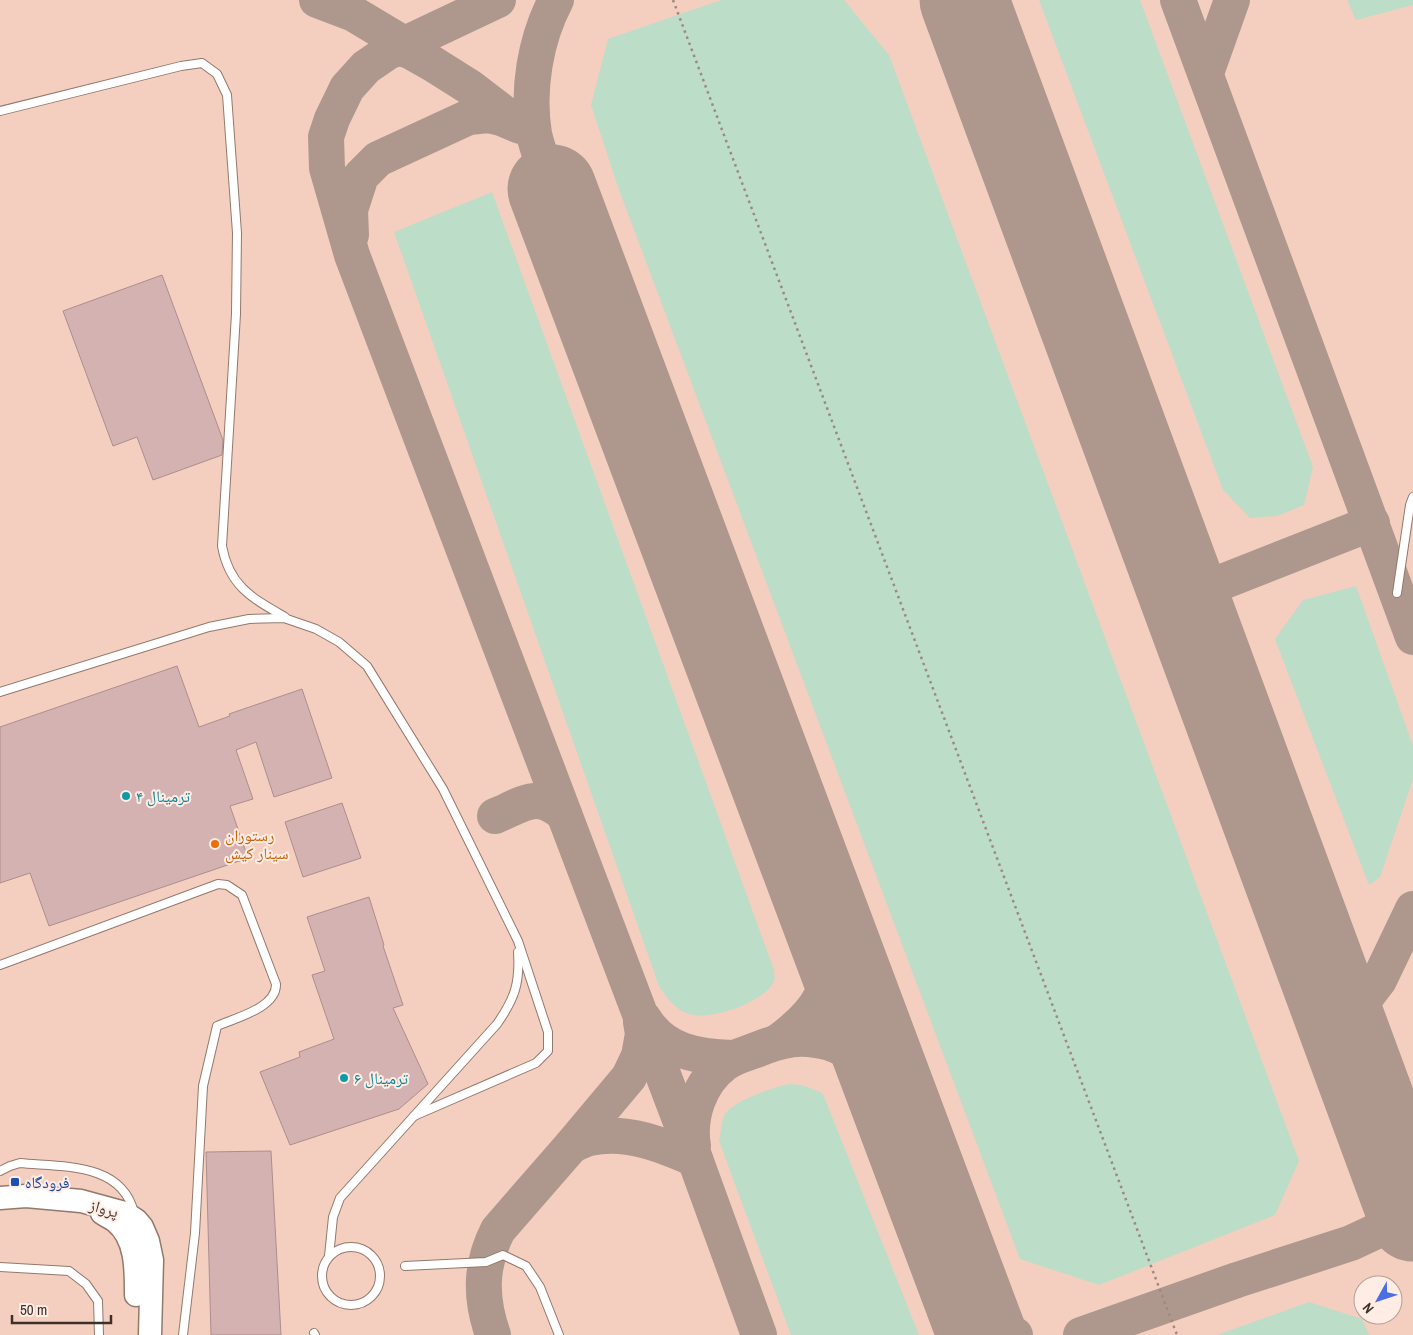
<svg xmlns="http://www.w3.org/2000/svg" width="1413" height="1335" font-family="'Archivo Narrow','Noto Naskh Arabic',sans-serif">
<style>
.built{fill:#f4cfbf;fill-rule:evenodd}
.green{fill:#bcddc7}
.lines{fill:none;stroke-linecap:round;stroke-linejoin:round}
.taxiway{stroke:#ae988e;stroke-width:36}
.runway{stroke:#ae988e;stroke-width:89}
.building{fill:#d3b2b1;stroke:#ad8e8d}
.lane-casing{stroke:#93786c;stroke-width:10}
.secondary-casing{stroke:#93786c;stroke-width:25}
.path{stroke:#9e8980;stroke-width:2.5;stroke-dasharray:2.5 4;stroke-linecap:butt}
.lane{stroke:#fff;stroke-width:8}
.secondary{stroke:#fff;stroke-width:22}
.culture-dot{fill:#0f9aa8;stroke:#ffece4;stroke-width:2}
.food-dot{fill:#e8710a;stroke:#ffece4;stroke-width:2}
.transit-dot{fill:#1a4fb4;stroke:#ffece4;stroke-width:2}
.labels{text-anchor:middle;stroke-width:4;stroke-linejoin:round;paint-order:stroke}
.culture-label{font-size:16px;fill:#0d838f;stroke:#ffece4;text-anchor:start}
.food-label{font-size:16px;fill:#c56008;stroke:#ffece4;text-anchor:start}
.transit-label{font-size:16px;fill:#164399;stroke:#ffece4;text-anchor:start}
.street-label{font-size:16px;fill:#3c302b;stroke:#ffece4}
</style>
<rect width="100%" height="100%" fill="#fadccf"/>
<path class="built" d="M0 0H1413V1335H0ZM1363 1285H1393V1315H1363Z"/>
<g class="green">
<polygon points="721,0 844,0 889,55 1299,1161 1275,1215 1099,1285 1020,1259 618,187 591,105 608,39"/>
<polygon points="1039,0 1140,0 1313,467 1304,505 1277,516 1250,518 1223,490"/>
<polygon points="1347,0 1413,0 1413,5 1356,20"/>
<path d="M492 192 774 970C774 973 775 978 774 981 766 1002 709 1021 690 1014 675 1010 667 998 659 986L394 232Z"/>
<polygon points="1356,586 1413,746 1413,779 1380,877 1369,885 1275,639 1303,600"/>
<path d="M790 1084C802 1084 812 1088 823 1094L919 1335H791L719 1141C721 1134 721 1121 725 1114 734 1100 774 1087 790 1084Z"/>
<polygon points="1309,1302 1362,1319 1369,1335 1217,1335"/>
</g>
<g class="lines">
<g class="taxiway">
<polyline points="317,0 354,14 404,44"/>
<polyline points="498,0 388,52 366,67 347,88 332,119 326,137 327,168 352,255 695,1159 759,1335"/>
<polyline points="1178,0 1413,637"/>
<polyline points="393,49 400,48 410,51 433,64 471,88 514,121"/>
<polyline points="1206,73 1232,0"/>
<path d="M552 189C546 171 538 152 534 134 527 90 535 40 556 0"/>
<polyline points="351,235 350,210 361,176 378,159 469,117 488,115 501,118 520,126"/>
<polyline points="1184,597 1372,523"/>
<path d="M495 816C524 804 537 790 564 814"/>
<path d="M644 1019C664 1052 698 1057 733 1058"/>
<polyline points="1343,1027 1379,980 1413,909"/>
<path d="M779 1041C819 1012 834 987 831 937"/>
<path d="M572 1145C578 1143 584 1139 590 1138 627 1130 663 1145 695 1159"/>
<path d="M693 1146C688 1116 700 1082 724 1064 733 1057 745 1054 756 1050 783 1039 801 1035 830 1043 853 1050 871 1069 888 1086"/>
<polyline points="970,1301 992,1323 1015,1335"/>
<path d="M493 1335C480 1298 480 1265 498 1230L572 1145 629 1077 639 1056 643 1034 641 1022"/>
<polyline points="1081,1335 1237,1280 1351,1243 1413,1214"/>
</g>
<g class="runway">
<polyline points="964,0 1413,1217"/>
<polyline points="552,189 982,1335"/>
</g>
</g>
<g class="building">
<polygon points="162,275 223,440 222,455 153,480 137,437 113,446 63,311"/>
<polygon points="177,666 199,727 230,716 229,714 302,689 332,778 274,797 256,742 236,750 253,799 230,806 248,858 49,926 30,873 0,883 0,727"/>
<polygon points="342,803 361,858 303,877 285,822"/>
<polygon points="369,897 384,945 383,946 403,1005 393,1008 428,1084 399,1109 290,1145 260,1072 300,1057 299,1052 334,1039 312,975 325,971 307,917"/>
<polygon points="271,1151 281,1335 211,1335 206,1152"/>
</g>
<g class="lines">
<defs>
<g id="lane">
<path d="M0 111 181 66 202 63 217 74 227 95 237 233 236 314 222 546C229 586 252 598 285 617"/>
<polyline points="1397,593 1410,505 1413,497"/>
<polyline points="0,692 209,627 249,619 284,618 316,629 339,642 367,666 443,789 518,941 548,1032 548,1051 536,1063 414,1116"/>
<path d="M0 965 218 884 227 885 242 895 276 984C277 1008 235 1018 217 1026L203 1086 195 1233 183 1335"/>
<path d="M0 1171 10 1166 20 1163C61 1167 122 1162 134 1213"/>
<circle cx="351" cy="1276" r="29"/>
<path d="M329 1256 333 1217 340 1198 497 1024C515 998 520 983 518 952"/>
<polyline points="405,1266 486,1262 503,1255 526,1266 540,1287 559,1335"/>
<polyline points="0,1267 69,1271 86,1284 98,1301 99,1335"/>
<polyline points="314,1333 315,1335"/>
</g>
<g id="secondary">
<polyline points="0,1198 26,1196 81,1201 125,1213 136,1220 142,1227 148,1241 152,1260 150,1335"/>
<path d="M102 1213C106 1216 111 1218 115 1221 137 1238 136 1271 136 1295"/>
</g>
</defs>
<use href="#lane" class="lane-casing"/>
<use href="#secondary" class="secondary-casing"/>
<polyline class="path" points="673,0 1177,1335"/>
<use href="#lane" class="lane"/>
<use href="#secondary" class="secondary"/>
</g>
<g class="culture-dot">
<circle cx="126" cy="796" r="5"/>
<circle cx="344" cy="1078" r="5"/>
</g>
<circle class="food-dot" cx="215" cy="844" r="5"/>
<rect class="transit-dot" x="10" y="1177" width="10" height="10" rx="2.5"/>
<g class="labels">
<g class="culture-label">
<text x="136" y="802">ترمینال ۴</text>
<text x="354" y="1084">ترمینال ۶</text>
</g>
<g class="food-label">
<text x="225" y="841">رستوران<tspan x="225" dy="18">سینار کیش</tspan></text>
</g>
<g class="transit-label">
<text x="25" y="1188">فرودگاه</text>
</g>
<g class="street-label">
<text transform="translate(104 1208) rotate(16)" y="6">پرواز</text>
</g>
</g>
<g transform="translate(1378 1300) rotate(230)"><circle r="24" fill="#ffece4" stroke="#b1a19a"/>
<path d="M0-4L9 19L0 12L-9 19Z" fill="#4b6fe2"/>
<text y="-8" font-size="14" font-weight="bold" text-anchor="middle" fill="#3c302b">N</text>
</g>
<path d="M12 1315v8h99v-8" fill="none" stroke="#3c302b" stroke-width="2.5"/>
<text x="20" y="1315" font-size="15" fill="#3c302b" stroke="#ffece4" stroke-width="4" paint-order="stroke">50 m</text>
</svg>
